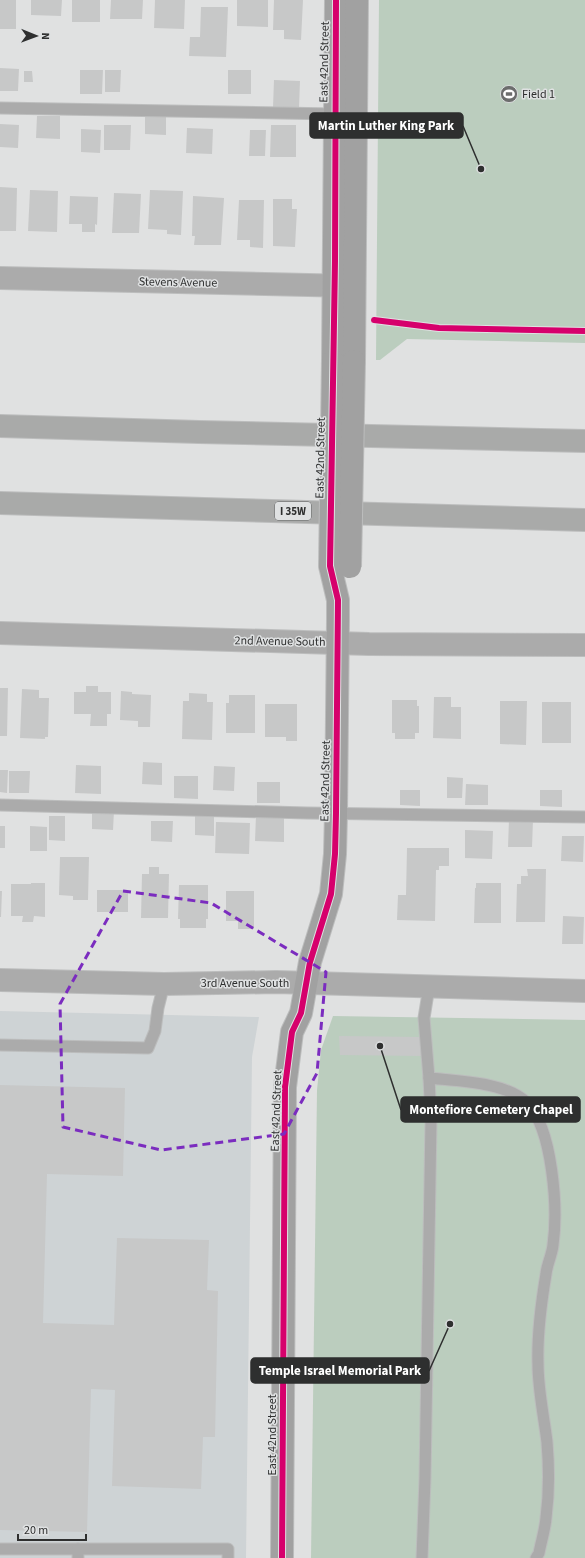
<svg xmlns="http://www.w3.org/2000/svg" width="585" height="1558" font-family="'Source Sans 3',sans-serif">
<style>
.built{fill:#ced3d5}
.green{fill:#bbcdbe}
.building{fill:#c7c8c8}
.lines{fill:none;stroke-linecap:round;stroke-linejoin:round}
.lane-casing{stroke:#bcbdbd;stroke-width:13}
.street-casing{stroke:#bcbdbd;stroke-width:24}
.secondary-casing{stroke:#bcbdbd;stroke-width:24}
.highway-casing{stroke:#bcbdbd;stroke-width:24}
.lane{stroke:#ababab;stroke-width:11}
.street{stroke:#ababab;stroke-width:22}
.secondary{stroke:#a1a1a1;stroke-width:22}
.highway{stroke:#a9aaa9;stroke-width:22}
.secondary-bridge-casing{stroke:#bcbdbd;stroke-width:24;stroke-linecap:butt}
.secondary-bridge{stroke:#a1a1a1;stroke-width:22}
.cycleway-casing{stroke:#dfe1e2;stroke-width:8}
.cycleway{stroke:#d6006c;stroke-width:6}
.marked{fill:none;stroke:#7b2cbf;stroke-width:3;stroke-dasharray:8 5;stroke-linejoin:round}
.labels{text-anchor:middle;stroke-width:3;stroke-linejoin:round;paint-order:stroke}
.shield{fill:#dfe1e2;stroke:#636465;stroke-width:1}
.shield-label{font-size:11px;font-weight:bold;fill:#2e2f2f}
.street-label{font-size:12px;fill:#2e2f2f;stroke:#dfe1e2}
.poi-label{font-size:12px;fill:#2e2f2f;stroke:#dfe1e2;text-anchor:start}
.leader{fill:none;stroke:#2e2f2f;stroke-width:1.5}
.callout-dot{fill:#2e2f2f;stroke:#dfe1e2;stroke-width:1.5}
.callout{fill:#2e2f2f;stroke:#2e2f2f;stroke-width:1.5}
.callout-label{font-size:13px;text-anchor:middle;font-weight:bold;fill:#fff}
</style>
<rect width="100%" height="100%" fill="#e0e1e1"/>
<polygon class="built" points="0,1011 259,1017 252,1057 246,1558 0,1558"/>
<g class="green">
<polygon points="379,0 585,0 585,343 407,339 380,360 376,360"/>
<polygon points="333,1016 585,1020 585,1558 311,1558 317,1090 321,1050"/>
</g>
<g class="building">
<rect x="0" y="0" width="16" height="29"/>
<polygon points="31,0 62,0 61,16 31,15"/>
<rect x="72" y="0" width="28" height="22"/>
<polygon points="111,0 143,0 142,19 110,19"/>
<polygon points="155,0 185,0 184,29 154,28"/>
<polygon points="237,0 268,0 268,27 237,26"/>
<polygon points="274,0 303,0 301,40 284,39 284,30 273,30"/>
<polygon points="201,7 228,7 226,57 189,56 190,37 200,37"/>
<polygon points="0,68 19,69 18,91 0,91"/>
<polygon points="80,70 103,70 102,94 80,94"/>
<polygon points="105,70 121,70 120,92 105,92"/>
<rect x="228" y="70" width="23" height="24"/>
<polygon points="24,71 32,71 33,82 24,82"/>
<polygon points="274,80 300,81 299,108 273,107"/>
<polygon points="37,116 60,116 60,139 36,138"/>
<polygon points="145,117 166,117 166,135 145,134"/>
<polygon points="0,124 19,125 18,148 0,147"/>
<polygon points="104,125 131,125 130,150 104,150"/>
<polygon points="271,125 296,125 296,157 270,157"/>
<polygon points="187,128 213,129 212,154 186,153"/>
<polygon points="81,129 101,130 100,153 81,152"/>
<polygon points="250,130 266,130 265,156 249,156"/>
<polygon points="0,187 17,188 16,231 0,231"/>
<polygon points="30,190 58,191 57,232 28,231"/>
<polygon points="150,190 183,191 181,235 167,234 167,230 148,229"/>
<polygon points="114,193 141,194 139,233 112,233"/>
<polygon points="70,196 98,197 97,225 95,224 95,232 82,232 82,224 69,224"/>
<polygon points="193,196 224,198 221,245 194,245 195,236 192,236"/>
<polygon points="273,199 292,199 292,209 297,209 295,247 273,246"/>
<polygon points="239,200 264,200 263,248 250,247 250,240 237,240"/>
<polygon points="86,686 98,686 98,692 111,692 111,714 107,714 107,726 90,726 91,714 74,714 74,692 86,692"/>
<polygon points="0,688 8,688 7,736 0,736"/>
<polygon points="22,689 39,690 39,698 49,698 48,737 45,737 45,739 20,738"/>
<polygon points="121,691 132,692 132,694 151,695 150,727 138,727 138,721 120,720"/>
<polygon points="189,693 207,694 207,702 213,702 212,740 182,739 183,701 189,701"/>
<polygon points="229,695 255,695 255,733 226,733 226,703 229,703"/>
<polygon points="434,697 451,697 451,707 461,707 461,739 433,738"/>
<polygon points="392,700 417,700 417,706 419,706 419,733 415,733 415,739 395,739 395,733 392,733"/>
<polygon points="500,701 527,701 526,745 500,744"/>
<rect x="542" y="702" width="29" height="41"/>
<polygon points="265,704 297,704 297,741 286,741 286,737 265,737"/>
<polygon points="143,762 162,763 162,785 142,784"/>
<polygon points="76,765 101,766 101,794 75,793"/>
<polygon points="214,766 235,767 234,791 213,790"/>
<polygon points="0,770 8,770 7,793 0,792"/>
<polygon points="9,771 30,771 29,793 9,793"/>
<polygon points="174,776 198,776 198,799 174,798"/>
<polygon points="447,777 463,778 462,798 447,798"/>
<rect x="257" y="782" width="23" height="21"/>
<polygon points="466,784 488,785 488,805 465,805"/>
<polygon points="400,790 420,790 420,806 400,805"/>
<polygon points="540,790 562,790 562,807 540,806"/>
<polygon points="92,810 114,811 113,830 92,829"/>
<polygon points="195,815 214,815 214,836 195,835"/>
<polygon points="256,815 284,816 284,842 255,841"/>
<polygon points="49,816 65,816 65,841 49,840"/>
<polygon points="509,819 533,820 532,847 508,847"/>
<polygon points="151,821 173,821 172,842 151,841"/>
<polygon points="216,822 250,823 249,854 215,853"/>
<rect x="0" y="826" width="5" height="22"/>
<polygon points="30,826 47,827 47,851 30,851"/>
<polygon points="465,830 493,831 492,859 465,858"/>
<polygon points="562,836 584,836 583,862 561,861"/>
<polygon points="407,848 449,848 449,866 439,866 439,870 436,870 435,921 397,920 398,895 406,895"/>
<polygon points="60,857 89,857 88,900 73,900 73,896 59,895"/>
<polygon points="149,867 159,867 159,874 169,874 168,918 141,918 142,874 149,874"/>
<polygon points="527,869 546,869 545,922 516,922 517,884 521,884 521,876 528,876"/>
<polygon points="31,883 45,883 45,917 34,916 33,922 22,922 23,916 11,916 11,884 31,884"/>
<polygon points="476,883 501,883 501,923 474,923 475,888 476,888"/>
<polygon points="179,885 208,885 208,919 206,919 206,928 180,928 180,919 178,919"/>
<rect x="97" y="890" width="31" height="22"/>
<polygon points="0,891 2,891 1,917 0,917"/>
<polygon points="226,891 254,891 254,929 238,929 238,921 226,921"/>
<polygon points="563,916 584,917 583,944 562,944"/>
<polygon points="339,1036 421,1037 421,1056 340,1055"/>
<polygon points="0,1085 125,1088 123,1176 47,1174 43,1323 114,1325 117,1238 209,1240 207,1290 218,1291 215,1437 203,1437 201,1489 112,1486 115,1390 91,1389 87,1532 0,1530"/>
</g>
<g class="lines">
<defs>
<g id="lane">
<polyline points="0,108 334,114"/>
<polyline points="0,805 307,813 585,817"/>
<polyline points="429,987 424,1018 429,1078"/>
<polyline points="0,1045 148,1048 155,1031 158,1008 164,984"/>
<polyline points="0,1549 78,1549 78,1558"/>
<polyline points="78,1549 228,1549 228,1558"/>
<path d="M422 1558 425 1479 431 1120 429 1078C457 1081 507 1082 527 1103 553 1129 558 1209 553 1245 552 1255 547 1264 546 1274 541 1304 537 1334 538 1364 538 1390 544 1417 547 1442 549 1466 549 1495 546 1518 545 1530 541 1542 539 1553L536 1558"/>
</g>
<g id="street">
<polyline points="0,278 352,286"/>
<polyline points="0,633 369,644 585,645"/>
<polyline points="0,980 164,984 276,982 585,991"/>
</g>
<g id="secondary">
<polyline points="333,361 336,0"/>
<polyline points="354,361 357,0"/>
<polyline points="282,1558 285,1087 292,1032 301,1013 310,962 331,894 335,854 336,813 338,619 338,600 330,566"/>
</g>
<g id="highway">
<polyline points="0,426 199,432 585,441"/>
<polyline points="0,503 585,520"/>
</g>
</defs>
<use href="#lane" class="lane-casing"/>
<use href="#street" class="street-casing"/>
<use href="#secondary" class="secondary-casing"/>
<use href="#highway" class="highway-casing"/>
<use href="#lane" class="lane"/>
<use href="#street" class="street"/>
<use href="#secondary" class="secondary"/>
<use href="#highway" class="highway"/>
<defs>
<g id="secondary-bridge">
<polyline points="330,566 333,361"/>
<polyline points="350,567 354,361"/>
</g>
</defs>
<use href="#secondary-bridge" class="secondary-bridge-casing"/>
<use href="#secondary-bridge" class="secondary-bridge"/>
<defs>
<g id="cycleway">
<polyline points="374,320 439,328 585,331"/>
<polyline points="282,1558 285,1087 292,1032 301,1013 310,962 331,894 335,854 336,813 338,600 330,566 335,261 336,0"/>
</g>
</defs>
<use href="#cycleway" class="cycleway-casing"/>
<use href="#cycleway" class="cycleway"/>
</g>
<path class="marked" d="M123 891 211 903 326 972 317 1073 284 1134 161 1150 63 1127 60 1004Z"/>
<defs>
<symbol id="stadium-disc" viewBox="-11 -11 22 22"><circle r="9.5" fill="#6c6d6d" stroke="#dfe1e2"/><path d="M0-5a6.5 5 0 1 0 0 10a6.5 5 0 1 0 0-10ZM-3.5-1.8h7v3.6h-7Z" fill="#fff"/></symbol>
</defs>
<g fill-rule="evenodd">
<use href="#stadium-disc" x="499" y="84" width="20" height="20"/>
</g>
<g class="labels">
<rect class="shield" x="275" y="502" width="36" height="18" rx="3"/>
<g class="shield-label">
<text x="293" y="515">I 35W</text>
</g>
<g class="street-label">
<text transform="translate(324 62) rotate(-89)" y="4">East 42nd Street</text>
<text transform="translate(178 282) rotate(1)" y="4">Stevens Avenue</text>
<text transform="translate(320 458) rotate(-89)" y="4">East 42nd Street</text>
<text transform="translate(280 641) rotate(1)" y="4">2nd Avenue South</text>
<text transform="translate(325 781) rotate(-89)" y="4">East 42nd Street</text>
<text x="245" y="987">3rd Avenue South</text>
<text transform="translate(276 1111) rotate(-88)" y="4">East 42nd Street</text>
<text transform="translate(272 1435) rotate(-90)" y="4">East 42nd Street</text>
</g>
<g class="poi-label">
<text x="522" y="98">Field 1</text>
</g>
</g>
<path class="leader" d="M481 169L463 126M380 1046L401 1110M450 1324L429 1371"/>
<g class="callout-dot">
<circle cx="481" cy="169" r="4"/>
<circle cx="380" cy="1046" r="4"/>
<circle cx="450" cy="1324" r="4"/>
</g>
<g class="callout">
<rect x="310" y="113" width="153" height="25" rx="4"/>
<rect x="401" y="1097" width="179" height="25" rx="4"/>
<rect x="251" y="1358" width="178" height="25" rx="4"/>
</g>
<g class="callout-label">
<text x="386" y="130">Martin Luther King Park</text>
<text x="491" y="1114">Montefiore Cemetery Chapel</text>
<text x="340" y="1375">Temple Israel Memorial Park</text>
</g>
<g transform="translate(36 36) rotate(91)" stroke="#dfe1e2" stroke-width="3" paint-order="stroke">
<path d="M0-3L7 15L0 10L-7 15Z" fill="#2e2f2f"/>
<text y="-6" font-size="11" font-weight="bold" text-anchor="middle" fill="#2e2f2f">N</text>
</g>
<path d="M18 1534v6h68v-6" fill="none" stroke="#2e2f2f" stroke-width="2"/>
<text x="24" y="1534" font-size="12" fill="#2e2f2f" stroke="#dfe1e2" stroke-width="3" paint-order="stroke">20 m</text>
</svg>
